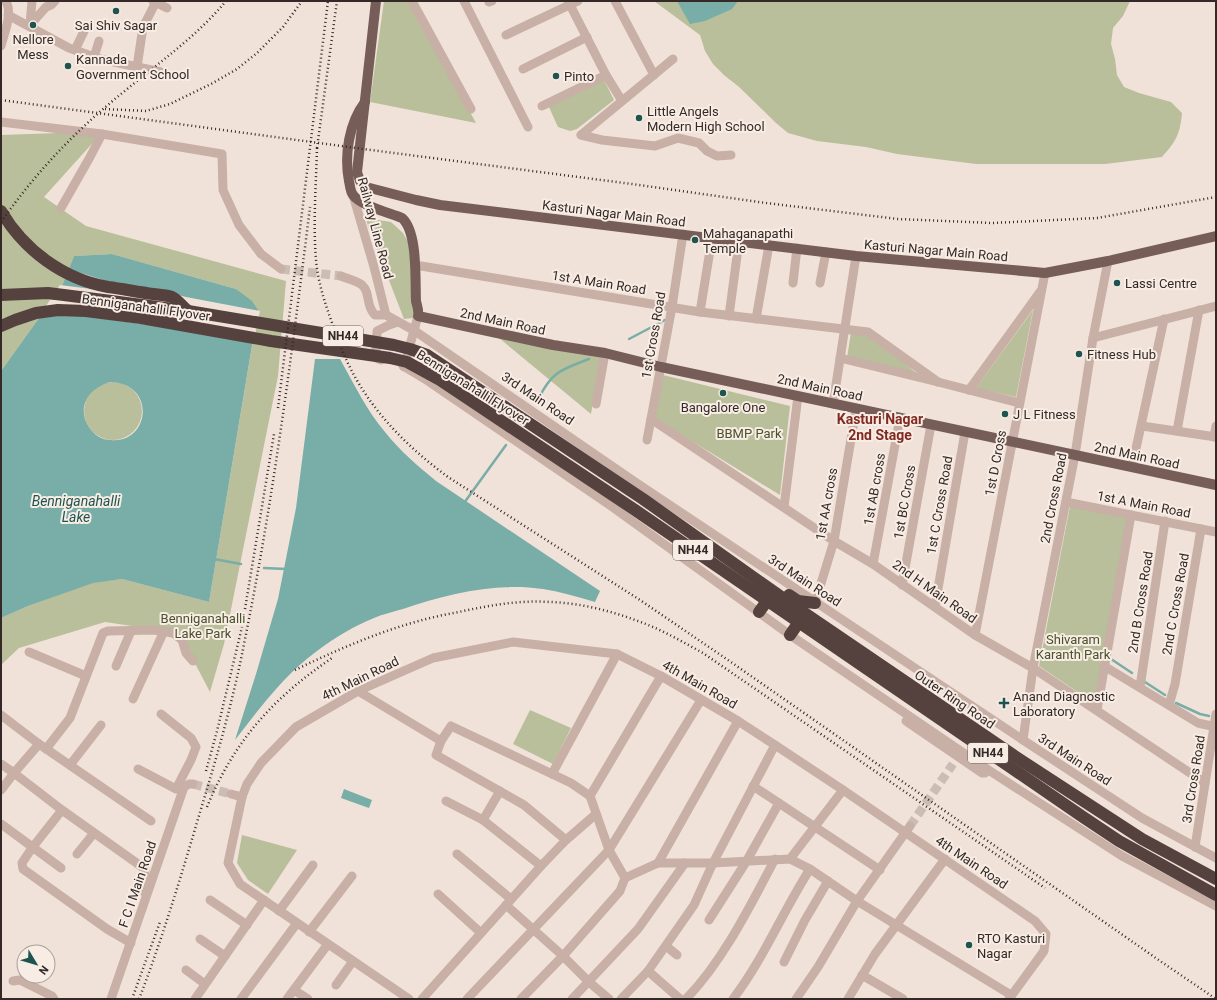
<svg xmlns="http://www.w3.org/2000/svg" width="1217" height="1000" font-family="Roboto,sans-serif">
<style>
.green{fill:#b8bf9a}
.water{fill:#79ada7;fill-rule:evenodd}
.pier{fill:#f1e2d9}
.lines{fill:none;stroke-linecap:round;stroke-linejoin:round}
.stream{stroke:#79ada7;stroke-width:2.5}
.minor-tunnel{stroke:#cbbdb5;stroke-width:9;stroke-dasharray:9 4.5;stroke-linecap:butt}
.minor{stroke:#c8b0a6;stroke-width:9}
.major{stroke:#765d58;stroke-width:10}
.highway{stroke:#55413e;stroke-width:12}
.rail{stroke:#342926;stroke-width:2.5;stroke-dasharray:1 3;stroke-linecap:butt}
.poi-dot{fill:#1d5450;stroke:#f8ede5;stroke-width:1.5}
.labels{text-anchor:middle;stroke-width:4;stroke-linejoin:round;paint-order:stroke}
.shield{fill:#f8ede5;stroke:#6f645f;stroke-width:1}
.shield-label{font-size:12px;font-weight:bold;fill:#342926}
.poi-label{font-size:13px;fill:#342926;stroke:#f8ede5;text-anchor:start}
.street-label{font-size:13px;fill:#342926;stroke:#f8ede5}
.park-label{font-size:13px;fill:#49522b;stroke:#f8ede5}
.neighbourhood-label{font-size:14px;font-weight:bold;fill:#812a21;stroke:#f8ede5}
.water-label{font-size:14px;font-style:italic;fill:#1d5450;stroke:#f8ede5}
</style>
<rect width="100%" height="100%" fill="#f1e2d9"/>
<g class="green">
<polygon points="384,1 410,1 476,123 370,102"/>
<path d="M654 1H1130L1123 16 1113 28 1111 44 1115 59 1117 75 1124 87 1139 93 1171 102 1182 113C1180 135 1176 141 1162 157L1105 164H976L897 154 866 147 817 141 788 133 776 123 738 86 725 76 713 64 705 51 700 35Z"/>
<polygon points="603,78 614,100 577,129 570,131 558,127 548,105"/>
<polygon points="59,133 98,137 44,197 86,226 286,281 278,376 224,644 210,692 179,633 105,622 19,648 1,665 1,618 28,606 93,582 122,579 209,602 258,311 236,289 112,254 74,256 62,286 1,371 1,135"/>
<polygon points="366,218 391,222 403,233 411,247 413,318 404,319 368,226"/>
<polygon points="1033,310 1016,397 976,388"/>
<polygon points="851,332 867,335 899,358 916,373 847,358"/>
<polygon points="499,338 601,356 591,414"/>
<polygon points="663,375 790,406 780,495 654,418"/>
<circle cx="113" cy="411" r="29"/>
<polygon points="1070,506 1128,516 1094,703 1039,666"/>
<polygon points="530,710 571,728 553,764 513,744"/>
<polygon points="242,835 297,850 268,894 248,880 237,863"/>
</g>
<g class="water">
<polygon points="677,1 738,1 732,9 705,21 690,24"/>
<path d="M112 254 236 289 252 301 258 310 209 602 122 579 93 583 28 606 1 618V371L62 286 74 256ZM110 382C157 383 150 444 111 440 104 440 97 437 92 431 75 411 86 389 110 382Z"/>
<path d="M315 359H340C354 384 367 411 385 432 400 451 418 466 436 481L600 591 595 602C578 597 561 592 543 589 496 582 447 594 403 609 393 612 383 614 374 618 354 626 334 638 317 651 284 675 260 708 235 740L256 674 278 599 296 508Z"/>
<polygon points="344,789 372,800 369,808 341,798"/>
</g>
<polygon class="pier" points="78,272 113,283 159,290 186,297 260,311 254,340 78,315 39,316 50,300 62,300 51,298 60,285 108,291"/>
<g class="lines">
<g class="stream">
<polyline points="629,339 665,320"/>
<path d="M539 398C552 371 563 369 589 359"/>
<polyline points="464,503 506,445"/>
<polyline points="214,559 241,564"/>
<polyline points="264,568 286,569"/>
<polyline points="1111,659 1132,673"/>
<polyline points="1145,682 1165,695"/>
<polyline points="1176,703 1200,714 1209,716"/>
</g>
<g class="minor-tunnel">
<polyline points="281,269 341,276"/>
<polyline points="193,784 231,794"/>
<polyline points="910,826 953,764"/>
</g>
<g class="minor">
<polyline points="153,1 167,8"/>
<polyline points="412,1 471,109"/>
<polyline points="464,1 528,127"/>
<polyline points="568,1 606,75 622,101"/>
<polyline points="615,1 654,75"/>
<polyline points="489,2 492,1"/>
<polyline points="8,15 69,48 100,59 161,72"/>
<polyline points="30,25 46,7 51,5 55,1"/>
<polyline points="30,25 32,1"/>
<polyline points="506,35 578,1"/>
<path d="M1 46C4 33 13 14 6 1"/>
<polyline points="75,50 86,27"/>
<polyline points="94,57 99,41"/>
<polyline points="137,67 143,27 156,2"/>
<polyline points="523,69 587,37"/>
<polyline points="542,106 606,75"/>
<polyline points="1,122 102,134 222,154 223,190 239,225 261,254 281,269"/>
<polyline points="581,135 602,140 655,146 678,138 699,143 707,151 717,156 731,155"/>
<polyline points="581,135 673,59"/>
<polyline points="353,195 374,267 386,315"/>
<polyline points="61,208 90,157 102,134"/>
<polyline points="421,266 700,312 868,332 938,382"/>
<path d="M341 276C347 279 356 280 362 285 371 293 365 305 375 315H386L415 331 638 484 1023 740 1142 818 1216 858"/>
<polyline points="793,283 797,248"/>
<polyline points="820,283 826,252"/>
<polyline points="700,312 712,238"/>
<polyline points="729,316 739,241"/>
<polyline points="756,319 769,245"/>
<polyline points="1093,338 1216,306"/>
<polyline points="840,358 938,382 1019,403"/>
<polyline points="381,360 378,359 376,351 377,331 389,325 398,322"/>
<polyline points="403,366 428,381 614,508 790,635 990,771 1122,856 1216,906"/>
<polyline points="404,367 418,316"/>
<polyline points="969,390 1040,292"/>
<polyline points="596,404 605,353"/>
<polyline points="833,404 856,256"/>
<polyline points="651,419 834,541 873,564 975,635 1033,668 1205,783"/>
<polyline points="1142,426 1216,437"/>
<polyline points="1177,431 1199,310"/>
<polyline points="1214,437 1216,426"/>
<polyline points="647,440 672,307 683,234"/>
<polyline points="1132,467 1164,319"/>
<polyline points="1066,502 1216,532"/>
<polyline points="784,507 798,396"/>
<polyline points="873,564 900,418"/>
<polyline points="902,585 931,425"/>
<polyline points="815,603 834,541 856,409"/>
<polyline points="935,606 965,432"/>
<polyline points="975,635 1045,273"/>
<polyline points="29,652 86,676"/>
<polyline points="116,666 131,631"/>
<polyline points="1104,666 1198,723 1216,727"/>
<polyline points="1140,687 1165,521"/>
<polyline points="358,691 441,741 451,726 571,783 590,796 609,850 625,878 658,863 713,863 790,859 810,869 857,901 1011,995"/>
<polyline points="133,699 164,631"/>
<polyline points="1169,705 1175,684 1201,529"/>
<polyline points="1097,710 1131,515"/>
<polyline points="1,715 39,744"/>
<polyline points="906,721 982,773 985,773"/>
<polyline points="1023,740 1033,668 1075,455 1093,338 1108,261"/>
<polyline points="441,741 436,755 524,805 566,840"/>
<polyline points="46,749 70,718 103,633 108,631 154,630 173,633 182,640 186,653 193,661"/>
<polyline points="1,764 14,773 39,744 151,821"/>
<polyline points="70,765 101,725"/>
<polyline points="138,769 176,789 191,760 196,747 191,738 161,714"/>
<polyline points="552,774 617,654"/>
<polyline points="753,786 880,870"/>
<polyline points="1,790 14,773 62,810 145,869 144,892"/>
<polyline points="231,794 242,797"/>
<polyline points="590,796 661,676"/>
<polyline points="446,801 483,820 541,866"/>
<polyline points="62,810 32,848 22,863 23,869 107,929 131,943"/>
<polyline points="483,820 500,791"/>
<polyline points="1,824 61,868"/>
<polyline points="1195,847 1216,714"/>
<polyline points="77,854 94,833"/>
<polyline points="457,854 511,899"/>
<polyline points="790,859 843,790"/>
<polyline points="658,863 738,721"/>
<polyline points="438,894 481,933"/>
<polyline points="210,900 247,925"/>
<polyline points="506,905 563,956 589,982 609,999"/>
<polyline points="279,911 313,865"/>
<polyline points="709,920 746,862 779,803"/>
<polyline points="309,932 352,876"/>
<polyline points="200,939 225,956"/>
<polyline points="666,946 677,955"/>
<polyline points="784,962 805,920 828,881"/>
<polyline points="186,970 205,984"/>
<polyline points="648,971 680,999"/>
<polyline points="862,975 903,999"/>
<polyline points="13,981 20,980 52,996 54,999"/>
<polyline points="336,985 353,961"/>
<polyline points="294,990 308,999"/>
<polyline points="111,999 184,787 189,784 193,784"/>
<polyline points="195,999 264,900"/>
<polyline points="241,999 297,923"/>
<polyline points="287,999 328,944"/>
<polyline points="409,999 240,884 228,863 242,797 247,784 261,763 296,727 358,691 433,658 513,642 617,654 661,676 738,721 775,745 843,790 1035,921 1046,934 1044,951 1009,999"/>
<polyline points="422,999 541,866 566,840 596,814"/>
<polyline points="467,999 609,850 701,700"/>
<polyline points="521,999 563,956 620,891 625,878"/>
<polyline points="572,999 638,929 685,863"/>
<polyline points="621,999 648,971 694,905 713,863 775,745"/>
<path d="M686 999C723 961 750 906 775 859"/>
<path d="M733 999C764 958 783 911 810 869"/>
<polyline points="796,999 818,967 857,901 910,826"/>
<polyline points="848,999 875,954 945,859"/>
</g>
<g class="major">
<polyline points="376,1 357,172 360,181 366,187 416,200 440,205 856,256 1045,273 1108,261 1216,236"/>
<path d="M365 102C349 123 344 155 349 181 350 185 350 191 353 195 361 206 390 213 402 218 418 232 415 280 416 301 417 306 419 310 418 316L553 345 605 353 661 367 1216 485"/>
</g>
<g class="highway">
<path d="M1 211C24 250 63 279 108 287 123 289 138 292 153 294 159 295 166 295 172 297 177 299 183 307 188 311"/>
<polyline points="1,295 48,293 111,301 188,311 394,345 410,349 427,355 643,499 794,606 1019,759 1142,839 1216,879"/>
<polyline points="1,326 15,320 36,313 58,310 86,311 141,318 271,341 390,358 407,362 440,380 635,510 1083,817 1119,841 1216,895"/>
<polyline points="789,595 798,601 815,603"/>
<polyline points="759,612 767,601"/>
<polyline points="790,635 799,622"/>
</g>
<g class="rail">
<polyline points="1,100 371,150 632,184 766,203 898,219 992,223 1097,218 1216,197"/>
<polyline points="105,109 146,111 170,104 213,83 237,69 257,53 283,27 302,1"/>
<path d="M317 148C316 186 313 223 316 260 318 283 326 307 334 328 338 338 341 349 346 359 368 408 406 446 448 477L640 600 728 660 1163 963 1216 999"/>
<polyline points="317,148 337,1"/>
<path d="M1 222C37 171 77 129 126 90 161 61 197 36 226 1"/>
<polyline points="278,408 328,1"/>
<polyline points="245,609 274,434"/>
<path d="M295 670C341 648 389 627 439 616 447 614 455 613 463 611 492 605 520 600 550 602 579 603 608 610 635 620 659 628 681 641 703 653L1045 888"/>
<polyline points="206,771 217,731 242,627"/>
<path d="M207 807C234 741 273 698 332 658"/>
<polyline points="132,999 160,922"/>
<path d="M139 999C163 937 182 873 201 809 218 753 234 697 245 639 274 496 292 352 310 207"/>
</g>
</g>
<g class="poi-dot">
<circle cx="116" cy="11" r="4"/>
<circle cx="33" cy="25" r="4"/>
<circle cx="68" cy="66" r="4"/>
<circle cx="556" cy="76" r="4"/>
<circle cx="639" cy="118" r="4"/>
<circle cx="695" cy="240" r="4"/>
<circle cx="1117" cy="283" r="4"/>
<circle cx="1079" cy="354" r="4"/>
<circle cx="723" cy="393" r="4"/>
<circle cx="1005" cy="414" r="4"/>
<path d="M1002 697h4v4h4v4h-4v4h-4v-4h-4v-4h4z"/>
<circle cx="969" cy="945" r="4"/>
</g>
<g class="labels">
<g class="shield">
<rect x="323" y="326" width="40" height="20" rx="3"/>
<rect x="673" y="540" width="40" height="20" rx="3"/>
<rect x="968" y="743" width="40" height="20" rx="3"/>
</g>
<g class="shield-label">
<text x="343" y="340">NH44</text>
<text x="693" y="554">NH44</text>
<text x="988" y="757">NH44</text>
</g>
<g class="poi-label">
<text x="116" y="30" text-anchor="middle">Sai Shiv Sagar</text>
<text x="33" y="44" text-anchor="middle">Nellore<tspan x="33" dy="15">Mess</tspan></text>
<text x="76" y="64">Kannada<tspan x="76" dy="15">Government School</tspan></text>
<text x="564" y="81">Pinto</text>
<text x="647" y="116">Little Angels<tspan x="647" dy="15">Modern High School</tspan></text>
<text x="703" y="238">Mahaganapathi<tspan x="703" dy="15">Temple</tspan></text>
<text x="1125" y="288">Lassi Centre</text>
<text x="1087" y="359">Fitness Hub</text>
<text x="723" y="412" text-anchor="middle">Bangalore One</text>
<text x="1013" y="419">J L Fitness</text>
<text x="1013" y="701">Anand Diagnostic<tspan x="1013" dy="15">Laboratory</tspan></text>
<text x="977" y="943">RTO Kasturi<tspan x="977" dy="15">Nagar</tspan></text>
</g>
<g class="street-label">
<text transform="translate(614 213) rotate(7)" y="5">Kasturi Nagar Main Road</text>
<text transform="translate(376 228) rotate(75)" y="5">Railway Line Road</text>
<text transform="translate(936 250) rotate(5)" y="5">Kasturi Nagar Main Road</text>
<text transform="translate(599 282) rotate(9)" y="5">1st A Main Road</text>
<text transform="translate(146 307) rotate(8)" y="5">Benniganahalli Flyover</text>
<text transform="translate(503 321) rotate(12)" y="5">2nd Main Road</text>
<text transform="translate(653 335) rotate(-80)" y="5">1st Cross Road</text>
<text transform="translate(473 387) rotate(32)" y="5">Benniganahalli Flyover</text>
<text transform="translate(820 387) rotate(12)" y="5">2nd Main Road</text>
<text transform="translate(538 398) rotate(34)" y="5">3rd Main Road</text>
<text transform="translate(1137 455) rotate(12)" y="5">2nd Main Road</text>
<text transform="translate(995 463) rotate(-79)" y="5">1st D Cross</text>
<text transform="translate(874 489) rotate(-80)" y="5">1st AB cross</text>
<text transform="translate(1053 498) rotate(-79)" y="5">2nd Cross Road</text>
<text transform="translate(904 502) rotate(-80)" y="5">1st BC Cross</text>
<text transform="translate(826 504) rotate(-80)" y="5">1st AA cross</text>
<text transform="translate(1144 504) rotate(11)" y="5">1st A Main Road</text>
<text transform="translate(939 505) rotate(-80)" y="5">1st C Cross Road</text>
<text transform="translate(805 580) rotate(33)" y="5">3rd Main Road</text>
<text transform="translate(935 591) rotate(35)" y="5">2nd H Main Road</text>
<text transform="translate(1140 602) rotate(-81)" y="5">2nd B Cross Road</text>
<text transform="translate(1175 604) rotate(-80)" y="5">2nd C Cross Road</text>
<text transform="translate(360 678) rotate(-26)" y="5">4th Main Road</text>
<text transform="translate(700 684) rotate(30)" y="5">4th Main Road</text>
<text transform="translate(955 699) rotate(34)" y="5">Outer Ring Road</text>
<text transform="translate(1075 759) rotate(33)" y="5">3rd Main Road</text>
<text transform="translate(1193 779) rotate(-81)" y="5">3rd Cross Road</text>
<text transform="translate(972 862) rotate(34)" y="5">4th Main Road</text>
<text transform="translate(137 884) rotate(-71)" y="5">F C I Main Road</text>
</g>
<g class="park-label">
<text x="749" y="438">BBMP Park</text>
<text x="203" y="623">Benniganahalli<tspan x="203" dy="15">Lake Park</tspan></text>
<text x="1073" y="644">Shivaram<tspan x="1073" dy="15">Karanth Park</tspan></text>
</g>
<g class="neighbourhood-label">
<text x="880" y="424">Kasturi Nagar<tspan x="880" dy="16">2nd Stage</tspan></text>
</g>
<g class="water-label">
<text x="76" y="506">Benniganahalli<tspan x="76" dy="16">Lake</tspan></text>
</g>
</g>
<rect width="1217" height="1000" fill="none" stroke="#342926" stroke-width="4"/>
<g transform="translate(36 964) rotate(128)"><circle r="19" fill="#f8ede5" stroke="#aa9f99"/>
<path d="M0-3L7 15L0 10L-7 15Z" fill="#1d5450"/>
<text y="-6" font-size="11" font-weight="bold" text-anchor="middle" fill="#342926">N</text>
</g>
</svg>
